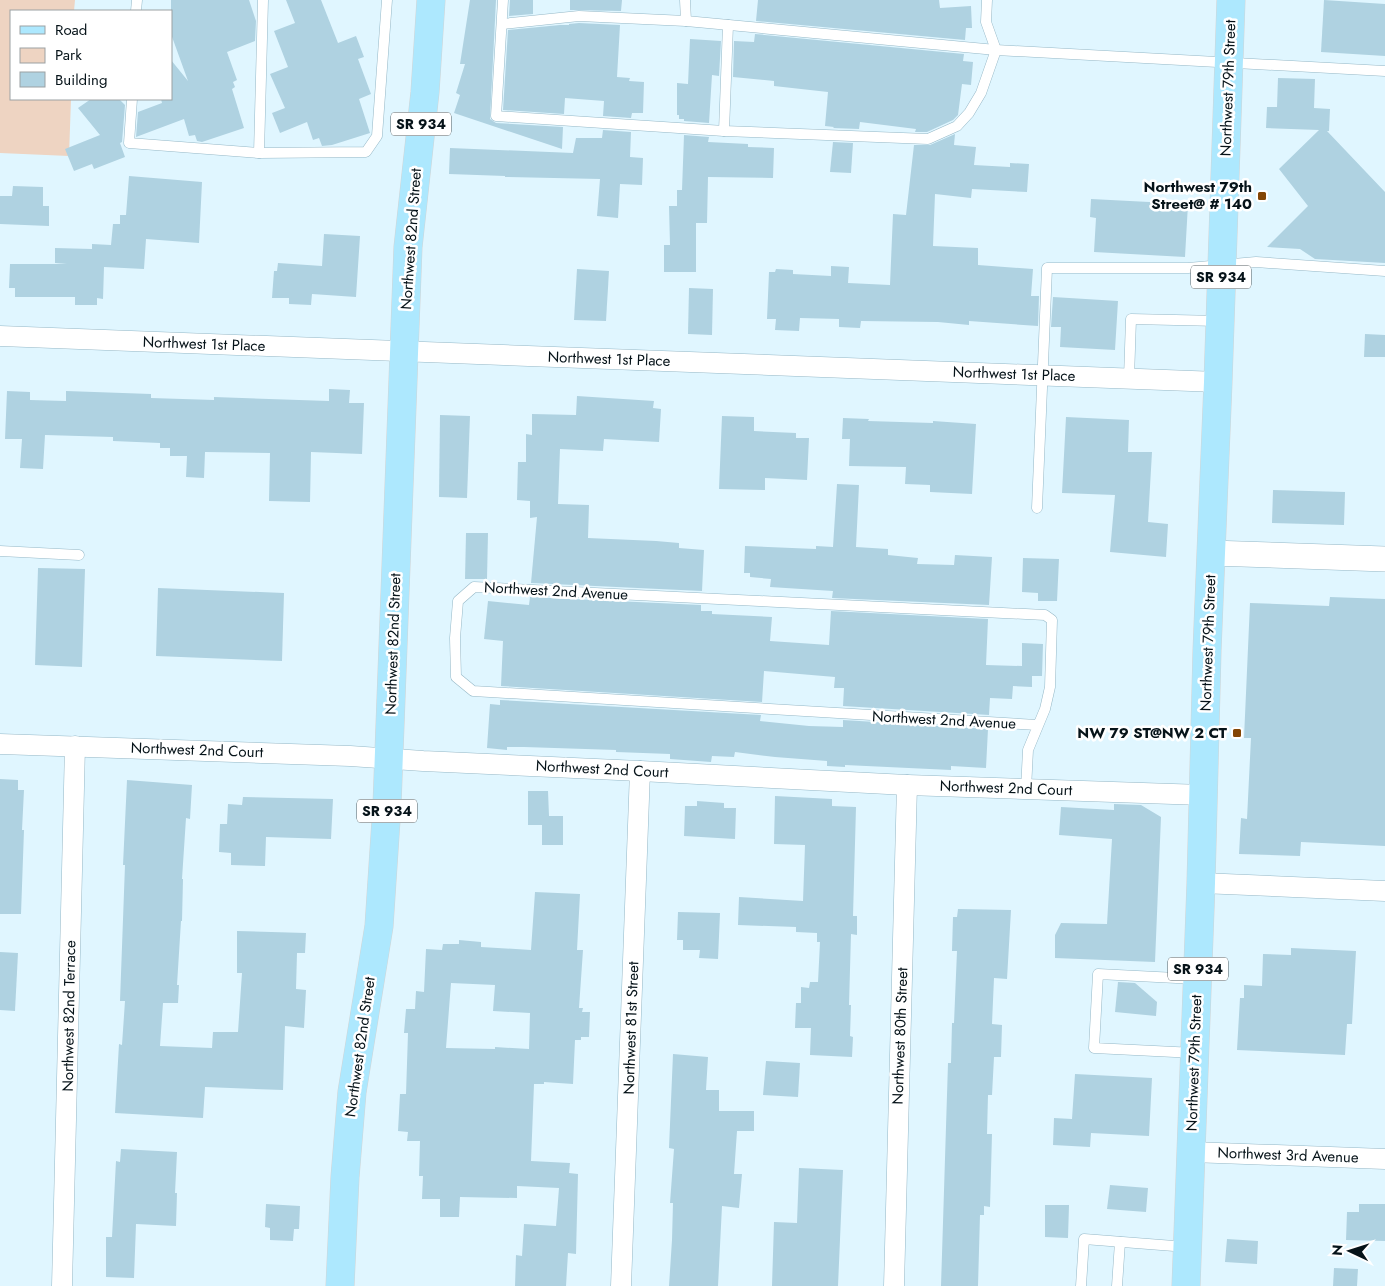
<svg xmlns="http://www.w3.org/2000/svg" width="1385" height="1286" font-family="Jost,sans-serif">
<style>
.green{fill:#eed4c2}
.building{fill:#afd2e1;fill-rule:evenodd}
.lines{fill:none;stroke-linecap:round;stroke-linejoin:round}
.service-casing{stroke:#95b8c7;stroke-width:11}
.minor-casing{stroke:#95b8c7;stroke-width:21}
.tertiary-casing{stroke:#95b8c7;stroke-width:26}
.primary-casing{stroke:#d2d5d6;stroke-width:29}
.service{stroke:#fff;stroke-width:10}
.minor{stroke:#fff;stroke-width:20}
.tertiary{stroke:#fff;stroke-width:25}
.primary{stroke:#ade8fe;stroke-width:28}
.poi-dot{fill:#834504;stroke:#fff;stroke-width:2}
.labels{text-anchor:middle;stroke-width:5;stroke-linejoin:round;paint-order:stroke}
.shield{fill:#fff;stroke:#515a5e;stroke-width:1}
.shield-label{font-size:14px;font-weight:bold;fill:#061319}
.street-label{font-size:15px;fill:#061319;stroke:#fff}
.poi-label{font-size:15px;font-weight:bold;fill:#061319;stroke:#fff;text-anchor:end}
</style>
<rect width="100%" height="100%" fill="#e0f6ff"/>
<polygon class="green" points="0,0 75,0 74,11 11,11 11,99 71,99 69,156 0,153"/>
<g class="building">
<polygon points="171,0 249,0 256,21 255,41 227,52 237,80 233,82 235,87 232,89 244,128 202,142 197,141 195,135 189,136 184,119 136,137 138,112 162,103 161,99 171,99 171,60 188,81 171,34"/>
<polygon points="286,0 321,0 338,43 356,36 364,57 358,59 371,94 359,99 370,133 332,145 322,146 319,138 313,140 307,122 280,133 272,113 285,108 270,74 288,67 274,31 295,23"/>
<polygon points="470,0 496,0 490,119 496,123 563,127 562,149 454,113 460,95 456,93 465,64 460,64"/>
<polygon points="510,0 533,0 533,14 509,16"/>
<polygon points="570,0 622,0 621,11 570,10"/>
<polygon points="758,0 939,0 940,8 971,6 972,28 966,28 965,40 756,21"/>
<polygon points="1324,0 1385,4 1385,56 1321,52"/>
<polygon points="579,23 620,25 617,77 630,78 629,81 644,82 643,113 632,113 631,118 603,116 604,101 565,98 564,114 503,110 508,30 560,25 569,25 569,24"/>
<polygon points="755,34 964,54 963,61 973,62 971,85 962,84 958,115 953,120 927,132 915,132 916,129 860,122 859,129 833,128 834,127 825,126 828,92 774,86 774,81 733,77 734,41 754,42"/>
<polygon points="690,39 721,41 719,76 712,75 709,123 684,121 684,119 679,119 679,115 677,115 677,83 688,84"/>
<polygon points="1278,78 1315,79 1314,108 1330,109 1329,131 1327,131 1385,192 1385,263 1315,259 1300,249 1267,247 1308,206 1279,169 1319,130 1266,128 1267,107 1277,107"/>
<polygon points="91,99 119,99 125,105 122,142 120,143 125,157 94,169 92,164 74,171 65,149 100,135 78,108"/>
<polygon points="603,130 631,132 630,157 643,158 642,185 620,184 618,218 597,216 600,179 505,177 505,176 449,174 450,148 573,153 576,138 602,138"/>
<polygon points="955,134 954,145 976,147 974,165 1010,167 1010,163 1029,164 1027,192 972,189 971,198 935,194 933,246 978,248 978,265 1033,269 1031,296 1039,296 1038,326 969,321 969,325 938,322 861,321 860,328 839,327 839,319 800,318 799,331 775,330 776,319 767,319 769,272 775,272 776,269 793,270 793,274 831,276 831,266 849,267 848,283 890,285 893,214 906,215 914,145 930,145"/>
<polygon points="684,135 709,137 708,142 748,144 748,147 774,148 773,178 708,177 707,223 696,223 696,272 664,272 664,245 670,245 669,206 677,206 677,190 682,190"/>
<polygon points="833,142 853,143 851,173 830,172"/>
<polygon points="129,176 202,182 199,243 146,239 144,269 104,267 103,299 97,298 97,305 75,305 75,297 15,297 15,288 9,288 10,264 67,264 55,263 55,248 92,249 92,244 111,245 113,224 120,224 120,215 126,215"/>
<polygon points="13,186 43,187 43,206 49,206 49,226 0,224 0,196 12,196"/>
<polygon points="1091,199 1188,204 1185,257 1094,252 1096,218 1090,217"/>
<polygon points="324,234 360,236 356,297 312,294 311,305 289,304 289,298 272,298 274,271 277,271 278,263 322,266"/>
<polygon points="577,269 609,271 606,321 574,320"/>
<polygon points="689,288 713,289 712,335 688,334"/>
<polygon points="1053,297 1118,301 1115,350 1060,347 1061,327 1051,327"/>
<polygon points="1365,334 1385,335 1385,357 1364,357"/>
<polygon points="329,389 350,390 349,403 364,403 362,454 311,452 310,502 269,501 270,453 205,452 204,478 186,477 187,456 170,456 170,448 160,448 160,443 113,441 113,437 45,435 43,469 20,468 22,439 5,439 7,391 30,392 30,400 66,401 66,391 151,394 151,398 214,400 214,397 329,401"/>
<polygon points="577,396 654,401 653,408 661,409 659,442 604,439 603,451 560,449 558,504 589,505 588,538 656,541 679,543 679,548 704,550 702,591 531,583 537,517 530,518 530,501 517,500 518,462 526,462 526,434 532,435 532,414 576,415"/>
<polygon points="440,415 470,416 467,498 439,497"/>
<polygon points="722,416 754,417 754,431 796,433 796,438 809,438 807,480 765,478 765,490 719,489"/>
<polygon points="1066,417 1129,420 1128,452 1152,452 1148,522 1168,524 1166,557 1110,552 1115,495 1062,493"/>
<polygon points="843,418 869,419 868,421 933,423 933,421 976,424 972,494 930,492 930,485 905,484 906,467 849,466 850,439 842,439"/>
<polygon points="837,484 859,485 856,547 888,549 888,555 918,558 917,564 954,565 955,555 992,557 989,605 832,598 833,591 770,587 771,579 750,577 750,573 744,573 745,546 816,549 816,546 833,547"/>
<polygon points="1273,490 1345,492 1344,525 1272,523"/>
<polygon points="466,533 488,533 487,579 465,579"/>
<polygon points="1023,558 1059,559 1057,601 1038,601 1038,593 1022,592"/>
<polygon points="38,568 85,569 82,667 35,665"/>
<polygon points="158,588 284,593 282,661 156,656"/>
<polygon points="530,597 701,605 701,611 712,611 712,614 772,617 770,641 829,645 831,611 988,619 986,665 1022,666 1022,643 1043,644 1042,676 1032,676 1032,687 1013,686 1012,699 990,698 989,715 843,706 844,688 834,688 835,677 764,671 762,702 501,686 503,641 484,639 488,601 529,605"/>
<polygon points="1330,597 1385,599 1385,846 1301,842 1300,856 1239,854 1241,818 1247,819 1251,738 1244,738 1250,603 1329,606"/>
<polygon points="500,700 761,715 760,721 809,726 843,727 843,720 988,729 986,768 951,766 951,770 845,765 845,767 827,766 827,761 775,757 735,752 734,757 712,756 711,762 670,759 670,754 616,752 616,750 524,747 507,747 507,750 487,748 490,704 500,705"/>
<polygon points="0,779 18,780 18,790 24,790 22,830 24,830 21,914 0,914"/>
<polygon points="127,780 192,785 190,819 186,818 182,879 183,879 182,921 181,921 177,985 179,985 178,1003 163,1003 160,1046 212,1048 213,1032 238,1032 242,973 237,973 237,931 306,933 305,953 297,953 296,989 306,990 304,1028 285,1026 283,1090 205,1087 203,1118 115,1113 119,1044 122,1045 125,1001 120,1001 125,865 123,865"/>
<polygon points="528,791 548,791 549,816 563,816 563,845 542,845 542,825 528,825"/>
<polygon points="775,796 832,799 832,806 856,807 853,916 857,916 857,935 851,934 849,1005 851,1005 850,1036 853,1037 852,1057 810,1055 811,1028 795,1028 796,1003 801,1003 801,987 809,988 810,982 818,982 820,942 817,942 817,933 796,932 796,927 738,925 739,897 803,901 805,845 774,844"/>
<polygon points="243,797 333,799 331,839 266,837 265,866 231,865 231,853 219,852 220,824 227,824 228,804 242,805"/>
<polygon points="697,801 724,803 724,808 736,808 735,839 684,836 685,806 697,806"/>
<polygon points="1114,804 1141,805 1161,817 1155,962 1055,958 1055,935 1061,923 1107,924 1112,839 1059,835 1061,807 1114,810"/>
<path d="M535 892 580 894 577 950H583L579 1008H583L582 1012H590L589 1037H581V1040H575L573 1084 544 1082V1084H534L531 1161 570 1163 569 1173 578 1174 576 1254 568 1253 566 1286H515L516 1255 522 1256 524 1224 556 1226 559 1188 517 1186V1198L460 1197 459 1217H440V1199H422L423 1176H419L420 1141H407L408 1132 398 1131 400 1094H406L408 1033H404L406 1009H415L416 991 424 992 426 949 442 950 443 944H459V940L481 942V947L531 950ZM451 983 495 985 493 1011 530 1013 529 1049 495 1047V1049L446 1048Z"/>
<polygon points="958,909 1011,910 1007,979 994,978 992,1024 1002,1025 1001,1057 994,1057 992,1095 988,1095 987,1134 992,1134 990,1207 984,1206 984,1215 980,1215 978,1286 941,1286 948,1063 951,1063 952,1023 954,1023 957,951 952,951 953,917 957,917"/>
<polygon points="678,912 720,913 718,959 699,958 700,950 683,950 683,940 677,940"/>
<polygon points="1291,948 1356,951 1352,1024 1347,1024 1345,1055 1237,1050 1240,998 1244,998 1244,985 1262,986 1263,954 1291,955"/>
<polygon points="0,952 18,953 15,1011 0,1010"/>
<polygon points="1118,982 1135,983 1157,1002 1156,1016 1115,1012"/>
<polygon points="673,1054 708,1057 706,1090 719,1090 719,1111 754,1111 754,1131 737,1131 734,1174 742,1174 739,1208 722,1206 718,1286 669,1286 672,1240 673,1203 670,1203 674,1149 669,1148"/>
<polygon points="766,1061 800,1063 798,1097 763,1095"/>
<polygon points="1075,1074 1152,1078 1149,1136 1091,1133 1090,1147 1053,1145 1054,1118 1072,1119"/>
<polygon points="121,1149 177,1152 175,1193 177,1193 176,1226 136,1224 134,1278 106,1277 106,1237 112,1237 116,1161 120,1162"/>
<polygon points="799,1168 843,1170 838,1286 772,1286 774,1222 797,1223"/>
<polygon points="1110,1185 1148,1188 1146,1212 1107,1209"/>
<polygon points="266,1204 300,1206 299,1229 294,1229 293,1241 270,1240 270,1228 265,1227"/>
<polygon points="1359,1204 1385,1204 1385,1241 1346,1240 1347,1212 1359,1212"/>
<polygon points="1045,1205 1069,1205 1068,1238 1045,1237"/>
<polygon points="1227,1239 1258,1241 1257,1264 1225,1262"/>
<polygon points="1334,1268 1358,1269 1357,1286 1333,1286"/>
</g>
<g class="lines">
<defs>
<g id="service">
<polyline points="503,0 496,116 724,131 928,139 957,126 969,113 981,93 996,50 986,22 987,0"/>
<polyline points="685,0 686,21"/>
<polyline points="136,11 137,0"/>
<polyline points="502,24 579,16 686,21 996,50 1385,71"/>
<polyline points="132,99 129,143 259,153 366,152 377,136 387,0"/>
<polyline points="724,131 728,25"/>
<polyline points="259,153 263,0"/>
<polyline points="1129,378 1131,319 1219,321"/>
<polyline points="1037,508 1047,268 1188,268 1256,262 1385,271"/>
<polyline points="0,551 79,555"/>
<polyline points="1026,789 1028,750 1045,709 1050,687 1052,620 1045,615 474,587 458,601 455,638 456,677 473,691 1037,725"/>
<polyline points="1195,1053 1094,1048 1098,974 1196,979"/>
<polyline points="1081,1286 1084,1239 1187,1247"/>
<polyline points="1117,1286 1120,1242"/>
</g>
<g id="minor">
<polyline points="0,336 1218,382"/>
<polyline points="0,744 350,756 423,761 640,771 907,785 1203,795"/>
<polyline points="1201,883 1385,891"/>
<polyline points="1191,1152 1385,1159"/>
<polyline points="62,1286 75,746"/>
<polyline points="621,1286 640,771"/>
<polyline points="894,1286 907,785"/>
</g>
<polyline id="tertiary" points="1211,553 1385,559"/>
<g id="primary">
<polyline points="340,1286 345,1177 352,1092 379,926 387,805 408,247 425,92 431,0"/>
<polyline points="1186,1286 1201,883 1207,651 1218,382 1231,0"/>
</g>
</defs>
<use href="#service" class="service-casing"/>
<use href="#minor" class="minor-casing"/>
<use href="#tertiary" class="tertiary-casing"/>
<use href="#primary" class="primary-casing"/>
<use href="#service" class="service"/>
<use href="#minor" class="minor"/>
<use href="#tertiary" class="tertiary"/>
<use href="#primary" class="primary"/>
</g>
<g class="poi-dot">
<rect x="1257" y="191" width="10" height="10" rx="2.5"/>
<rect x="1232" y="728" width="10" height="10" rx="2.5"/>
</g>
<g class="labels">
<g class="shield">
<rect x="391" y="112.5" width="60" height="23" rx="4"/>
<rect x="1191" y="265.5" width="60" height="23" rx="4"/>
<rect x="357" y="799.5" width="60" height="23" rx="4"/>
<rect x="1168" y="957.5" width="60" height="23" rx="4"/>
</g>
<g class="shield-label">
<text x="421" y="129">SR 934</text>
<text x="1221" y="282">SR 934</text>
<text x="387" y="816">SR 934</text>
<text x="1198" y="974">SR 934</text>
</g>
<g class="street-label">
<text transform="translate(1228 88) rotate(-88)" y="5">Northwest 79th Street</text>
<text transform="translate(411 239) rotate(-86)" y="5">Northwest 82nd Street</text>
<text transform="translate(204 344) rotate(2)" y="5">Northwest 1st Place</text>
<text transform="translate(609 359) rotate(2)" y="5">Northwest 1st Place</text>
<text transform="translate(1014 374) rotate(2)" y="5">Northwest 1st Place</text>
<text transform="translate(556 591) rotate(3)" y="5">Northwest 2nd Avenue</text>
<text transform="translate(1208 643) rotate(-88)" y="5">Northwest 79th Street</text>
<text transform="translate(393 644) rotate(-88)" y="5">Northwest 82nd Street</text>
<text transform="translate(944 720) rotate(3)" y="5">Northwest 2nd Avenue</text>
<text transform="translate(197 750) rotate(2)" y="5">Northwest 2nd Court</text>
<text transform="translate(602 769) rotate(3)" y="5">Northwest 2nd Court</text>
<text transform="translate(1006 788) rotate(2)" y="5">Northwest 2nd Court</text>
<text transform="translate(69 1016) rotate(-89)" y="5">Northwest 82nd Terrace</text>
<text transform="translate(631 1028) rotate(-88)" y="5">Northwest 81st Street</text>
<text transform="translate(900 1036) rotate(-88)" y="5">Northwest 80th Street</text>
<text transform="translate(360 1047) rotate(-82)" y="5">Northwest 82nd Street</text>
<text transform="translate(1194 1063) rotate(-88)" y="5">Northwest 79th Street</text>
<text transform="translate(1288 1155) rotate(2)" y="5">Northwest 3rd Avenue</text>
</g>
<g class="poi-label">
<text x="1252" y="192">Northwest 79th<tspan x="1252" dy="17">Street@ # 140</tspan></text>
<text x="1227" y="738">NW 79 ST@NW 2 CT</text>
</g>
</g>
<rect x="10" y="10" width="162" height="90" fill="#ffffff" stroke="#9ba1a3"/>
<rect x="20" y="26" width="25" height="8" fill="#ade8fe" stroke="#9ba1a3"/>
<text x="55" y="35" font-size="15" fill="#061319">Road</text>
<rect x="20" y="48" width="25" height="15" fill="#eed4c2" stroke="#9ba1a3"/>
<text x="55" y="60" font-size="15" fill="#061319">Park</text>
<rect x="20" y="72" width="25" height="15" fill="#afd2e1" stroke="#9ba1a3"/>
<text x="55" y="85" font-size="15" fill="#061319">Building</text>
<g transform="translate(1350 1251) rotate(274)" stroke="#ffffff" stroke-width="4" paint-order="stroke">
<path d="M0-4L9 19L0 12L-9 19Z" fill="#061319"/>
<text y="-8" font-size="14" font-weight="bold" text-anchor="middle" fill="#061319">N</text>
</g>
</svg>
